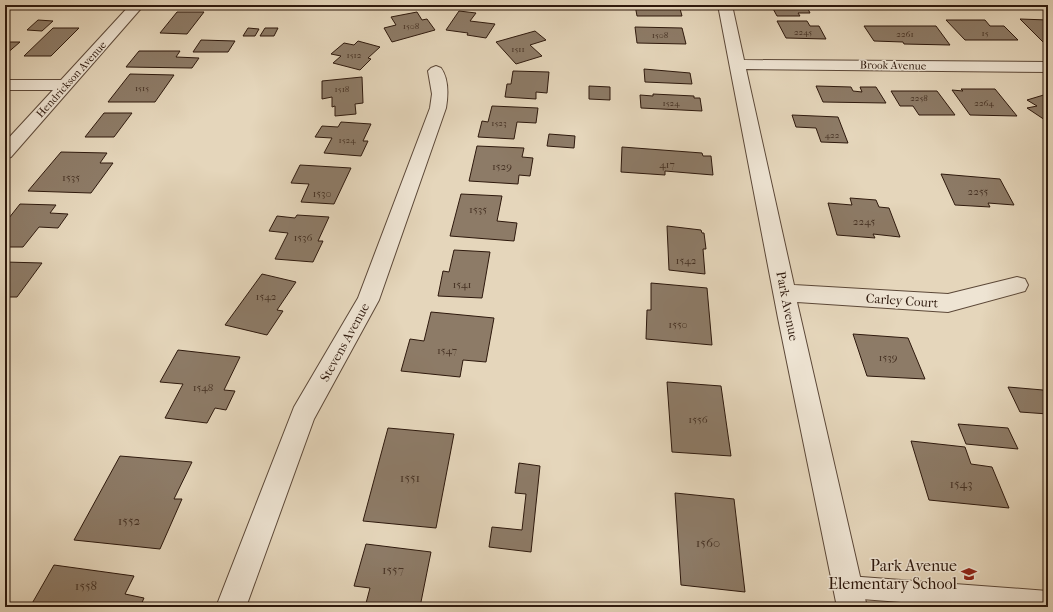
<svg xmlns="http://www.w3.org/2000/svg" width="1053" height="612" font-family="'IM FELL French Canon',serif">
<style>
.building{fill:#8d7b67;stroke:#2e190d}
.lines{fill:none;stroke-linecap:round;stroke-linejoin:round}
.lane-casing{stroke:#5c4838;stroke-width:2}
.street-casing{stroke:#5c4838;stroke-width:2}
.lane{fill:#eee4d3;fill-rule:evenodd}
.street{fill:#eee4d3;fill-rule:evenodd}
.labels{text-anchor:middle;stroke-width:3;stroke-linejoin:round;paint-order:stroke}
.far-number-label{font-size:9px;fill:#463224}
.far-street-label{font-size:11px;fill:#2e190d;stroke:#eee4d3}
.number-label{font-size:11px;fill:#463224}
.street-label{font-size:13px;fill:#2e190d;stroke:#eee4d3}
.near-number-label{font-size:13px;fill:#463224}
.near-poi-label{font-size:16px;fill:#2e190d;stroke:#eee4d3;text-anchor:end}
</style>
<rect width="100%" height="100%" fill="#e5d6bb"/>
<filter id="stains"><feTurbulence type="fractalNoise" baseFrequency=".005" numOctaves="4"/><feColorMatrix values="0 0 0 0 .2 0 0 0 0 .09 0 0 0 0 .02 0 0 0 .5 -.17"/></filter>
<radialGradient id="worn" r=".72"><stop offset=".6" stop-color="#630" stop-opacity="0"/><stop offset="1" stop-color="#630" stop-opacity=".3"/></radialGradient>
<g class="building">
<polygon points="55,5 93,5 91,7 54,6"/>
<polygon points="635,5 679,5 682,16 637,16"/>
<polygon points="771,5 806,5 810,13 798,13 800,16 777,16"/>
<polygon points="459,11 476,13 470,21 495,24 486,38 467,35 468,33 446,30"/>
<polygon points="177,12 204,12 187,34 160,33"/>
<polygon points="417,12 422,20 427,19 435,30 392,42 384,28 396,25 391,17"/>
<polygon points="1020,19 1048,20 1048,44 1045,44"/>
<polygon points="38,20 53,21 42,31 27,30"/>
<polygon points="946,20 985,20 990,26 1004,26 1018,40 965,40"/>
<polygon points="777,21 807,21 810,26 819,26 826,39 786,38"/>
<polygon points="864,26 936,26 950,45 904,44 903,42 874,41"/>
<polygon points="635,27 682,28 686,44 637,43"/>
<polygon points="53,28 79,28 51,56 24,56"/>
<polygon points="248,28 259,29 255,36 243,36"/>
<polygon points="265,28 278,28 274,36 260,36"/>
<polygon points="535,31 546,40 530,45 542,56 516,64 496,42"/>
<polygon points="201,40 235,41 228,52 193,52"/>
<polygon points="358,41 380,47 368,58 371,59 360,70 333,63 341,56 331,54 344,43 354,45"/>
<polygon points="5,42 20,42 5,55"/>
<polygon points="139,51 180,51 176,57 199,58 192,68 126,67"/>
<polygon points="644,69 690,73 692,84 645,82"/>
<polygon points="513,71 549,72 547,93 536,92 536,99 505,97 507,84 511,84"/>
<polygon points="130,74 174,75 155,102 108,102"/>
<polygon points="362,77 363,103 355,104 356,114 335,116 335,106 332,107 332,97 322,99 322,81"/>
<polygon points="589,86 610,87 610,100 589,99"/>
<polygon points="816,86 851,87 853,91 862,92 860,87 876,87 886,103 823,102"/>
<polygon points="961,89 995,89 1017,116 970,115 952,90 963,91"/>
<polygon points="891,91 937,91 955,115 919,115 913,106 900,106"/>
<polygon points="653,94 694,96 694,98 700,98 702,111 641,108 640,95 653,96"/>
<polygon points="1047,94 1048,95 1048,122 1027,108 1037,106 1027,100"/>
<polygon points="492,106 538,108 536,123 517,122 514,139 478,137 482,121 488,122"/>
<polygon points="104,113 132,113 114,137 85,137"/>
<polygon points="792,115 838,117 848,143 821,142 816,128 796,127"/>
<polygon points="341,122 371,124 363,141 368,141 361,156 324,153 332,138 315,137 322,126 338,127"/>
<polygon points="549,134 575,136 574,148 547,146"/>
<polygon points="477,146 524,148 522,157 533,158 530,176 519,175 518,184 469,181"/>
<polygon points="622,147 702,153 703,156 711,156 713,175 665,171 665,175 621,172"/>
<polygon points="61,152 107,153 100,163 113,163 91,193 28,191"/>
<polygon points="300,165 351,168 334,204 301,202 309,184 291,183"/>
<polygon points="941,174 1000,179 1014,205 988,203 990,207 955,205"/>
<polygon points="461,194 502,196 497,221 517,223 514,241 450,236"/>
<polygon points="850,198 876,200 879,207 889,208 900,237 873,234 875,238 837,235 828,203 852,205"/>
<polygon points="20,204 56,205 50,213 68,214 58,228 39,227 23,247 5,247 5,223"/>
<polygon points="297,215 329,217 318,241 323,241 313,262 275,259 288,233 269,231 277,216 295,218"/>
<polygon points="667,226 701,230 702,233 704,233 706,249 703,249 705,274 669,270"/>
<polygon points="454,250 490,252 482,298 438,296 443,271 449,272"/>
<polygon points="5,262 42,263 17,297 5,297"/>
<polygon points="262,274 296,282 277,310 283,311 267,335 225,325"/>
<polygon points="651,283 707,288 712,345 646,339 647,310 651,310"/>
<polygon points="431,312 494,318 486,362 463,360 460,377 401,371 410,339 424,341"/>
<polygon points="853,334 908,338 925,379 867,376"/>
<polygon points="178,350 240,357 224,390 235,391 226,410 215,408 207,423 165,418 183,384 160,382"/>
<polygon points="667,382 721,386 731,456 672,452"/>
<polygon points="1008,387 1043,390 1048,399 1048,414 1020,412"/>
<polygon points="958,424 1008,428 1018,449 966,444"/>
<polygon points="388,428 454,434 436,528 363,521"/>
<polygon points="911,441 965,447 971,464 992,467 1009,508 929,500"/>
<polygon points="120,456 192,462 174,499 182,499 160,549 74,540"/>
<polygon points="519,463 540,466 531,552 489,547 492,527 522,530 526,494 515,493"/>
<polygon points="675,493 734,499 745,592 681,585"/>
<polygon points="366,544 431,552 420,607 365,607 370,588 354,586"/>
<polygon points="54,565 134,576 125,594 144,598 140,607 30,607"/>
</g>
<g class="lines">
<defs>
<polygon id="lane" points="848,576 1048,591 1048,607 967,607 848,598 840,595 837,587 840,579"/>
<g id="street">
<polygon points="130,5 144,5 11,157 5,159 5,142 53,90 5,90 5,80 61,80"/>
<polygon points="718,5 732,5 744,60 1048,62 1048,72 746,69 794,285 948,294 1017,277 1025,279 1028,285 1025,291 948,312 797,302 867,607 837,607 778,318"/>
<path d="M436 66 441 68C449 79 448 96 446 108L379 300 314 419 246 607H216L294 407 358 298 430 108 432 94 428 71 431 68Z"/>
</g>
</defs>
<use href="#lane" class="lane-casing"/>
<use href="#street" class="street-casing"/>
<use href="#lane" class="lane"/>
<use href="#street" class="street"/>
</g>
<defs>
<symbol id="school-bare" viewBox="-9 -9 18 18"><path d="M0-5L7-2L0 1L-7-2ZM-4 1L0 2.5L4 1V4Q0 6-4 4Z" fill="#8f2418" stroke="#eee4d3" stroke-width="2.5" paint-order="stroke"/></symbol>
</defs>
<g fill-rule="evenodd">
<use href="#school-bare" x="958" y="563" width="22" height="22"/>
</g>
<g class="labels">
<g class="far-number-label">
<text x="411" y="29">1508</text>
<text x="803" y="35">2245</text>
<text x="985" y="36">15</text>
<text x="905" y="37">2261</text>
<text x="660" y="38">1508</text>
<text x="518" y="52">1511</text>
<text x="354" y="58">1512</text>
<text x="142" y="91">1515</text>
<text x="342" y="92">1518</text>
<text x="919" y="101">2258</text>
<text x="671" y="106">1524</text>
<text x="984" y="106">2264</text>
<text x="499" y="126">1523</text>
<text x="832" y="138">422</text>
<text x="347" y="143">1524</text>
</g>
<g class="far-street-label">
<text transform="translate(893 65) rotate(1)" y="4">Brook Avenue</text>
<text transform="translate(71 79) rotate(-48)" y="4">Hendrickson Avenue</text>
</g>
<g class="number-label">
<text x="667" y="168">417</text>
<text x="502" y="170">1529</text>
<text x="71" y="181">1535</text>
<text x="978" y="195">2255</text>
<text x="322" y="197">1530</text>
<text x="478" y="213">1535</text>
<text x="864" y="225">2245</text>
<text x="303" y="241">1536</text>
<text x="686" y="264">1542</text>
<text x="462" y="288">1541</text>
<text x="266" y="300">1542</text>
<text x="678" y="328">1550</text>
<text x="447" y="354">1547</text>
<text x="888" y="361">1539</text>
<text x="203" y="391">1548</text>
<text x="698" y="423">1556</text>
</g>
<g class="street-label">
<text transform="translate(902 300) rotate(4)" y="5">Carley Court</text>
<text transform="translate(788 306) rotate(79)" y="5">Park Avenue</text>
<text transform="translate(344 342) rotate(-61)" y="5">Stevens Avenue</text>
</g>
<g class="near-number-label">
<text x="410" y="482">1551</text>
<text x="961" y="488">1543</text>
<text x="129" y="525">1552</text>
<text x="708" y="547">1560</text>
<text x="393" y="574">1557</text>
<text x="86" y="590">1558</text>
</g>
<g class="near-poi-label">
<text x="957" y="571">Park Avenue<tspan x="957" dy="18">Elementary School</tspan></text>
</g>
</g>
<rect width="1053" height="612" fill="none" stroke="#e5d6bb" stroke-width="20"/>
<rect x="6" y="6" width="1041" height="600" fill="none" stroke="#2e190d" stroke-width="2"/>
<rect x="10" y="10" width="1033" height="592" fill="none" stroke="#2e190d"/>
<rect width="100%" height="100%" filter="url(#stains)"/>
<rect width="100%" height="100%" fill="url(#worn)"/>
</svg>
